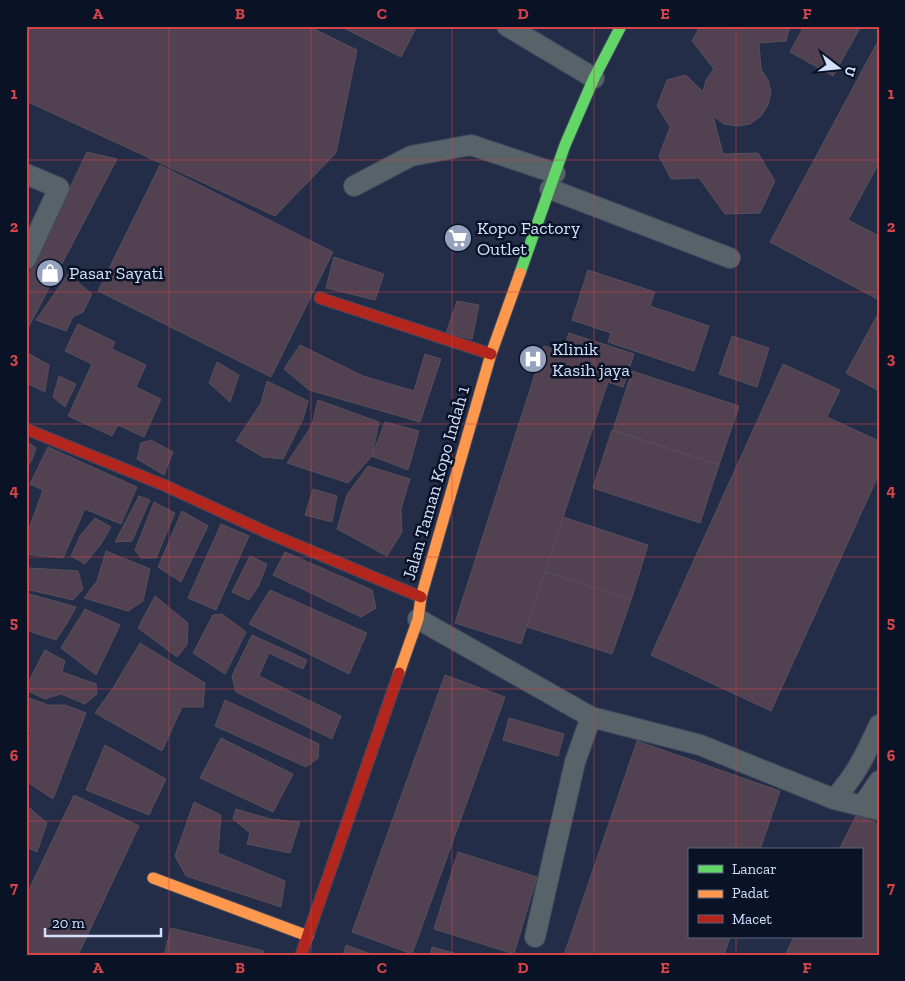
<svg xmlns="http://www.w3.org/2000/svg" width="905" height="981" font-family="'Zilla Slab',serif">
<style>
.building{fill:#524251;stroke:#574f5a}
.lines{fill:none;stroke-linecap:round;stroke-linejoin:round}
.lane-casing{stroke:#3f485e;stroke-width:22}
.fast-casing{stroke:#3f485e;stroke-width:13}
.slow-casing{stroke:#3f485e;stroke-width:13}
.jam-casing{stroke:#3f485e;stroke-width:13}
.lane{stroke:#586369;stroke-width:20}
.fast{stroke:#63d668;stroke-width:11}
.slow{stroke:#ff974d;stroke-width:11}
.jam{stroke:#b3261e;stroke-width:11}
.grid{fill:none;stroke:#d54448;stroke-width:1;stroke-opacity:0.55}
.labels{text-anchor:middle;stroke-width:5;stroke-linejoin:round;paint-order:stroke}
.poi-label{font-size:18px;fill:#d2e0fd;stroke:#0a1226;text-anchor:start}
.street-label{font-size:18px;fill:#d2e0fd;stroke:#0a1226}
.neatline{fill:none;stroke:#d54448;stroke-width:2}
.grid-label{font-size:16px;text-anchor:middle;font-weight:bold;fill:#d54448}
</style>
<rect width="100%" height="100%" fill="#242d47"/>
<g class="building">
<polygon points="26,26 308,26 357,50 336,153 275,216 26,101"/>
<polygon points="340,26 417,26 401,57"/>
<polygon points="700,26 790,26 786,41 759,43 761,69 768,80 771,92 768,105 761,116 750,124 737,126 724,124 713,116 723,154 758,153 775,181 760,213 725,214 699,178 671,179 659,156 670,127 657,106 667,80 686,75 703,92 706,80 714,69 692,41"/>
<polygon points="804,26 857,26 860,28 833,76 790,52"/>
<polygon points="877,43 879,44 879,163 848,220 879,236 879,300 770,242"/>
<polygon points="87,152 117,159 26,332 26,280"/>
<polygon points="160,165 333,252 271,377 98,291"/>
<polygon points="334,257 384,274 375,300 326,288"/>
<polygon points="588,270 655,292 650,306 709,326 694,371 608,342 611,333 572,320"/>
<polygon points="68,274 92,294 83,312 73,317 66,331 36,320"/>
<polygon points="457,301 479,305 472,339 446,333"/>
<polygon points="879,312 879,391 846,373"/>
<polygon points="78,324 115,342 112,349 146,365 136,387 161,399 144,437 118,425 112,436 68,416 92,364 65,351"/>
<polygon points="569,333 634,354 623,387 608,382 521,644 455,623 544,346 563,351"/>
<polygon points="732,336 769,348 757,387 719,374"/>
<polygon points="300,345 363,376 414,391 425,354 441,359 420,422 309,390 284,369"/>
<polygon points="26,352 49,365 45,392 26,383"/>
<polygon points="217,362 239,375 230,402 209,383"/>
<polygon points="783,364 840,390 827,417 879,441 879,474 771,711 651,655"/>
<polygon points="632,371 739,406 719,465 613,430"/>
<polygon points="59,376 76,384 65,407 53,397"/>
<polygon points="267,381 308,401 303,419 283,459 263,457 236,441 261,403"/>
<polygon points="318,400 379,422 372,456 348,483 287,463 312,425"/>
<polygon points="385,422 419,431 408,470 372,456"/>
<polygon points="612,430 719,465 700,523 593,488"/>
<polygon points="151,440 173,452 164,475 137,459 141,443"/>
<polygon points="26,441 36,448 32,460 26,469"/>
<polygon points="48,447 137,487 121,524 85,509 63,558 26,554 26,537 43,490 30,484"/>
<polygon points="368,466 410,479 401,509 402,532 387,556 337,529 347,495"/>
<polygon points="313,489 337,496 332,522 305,515"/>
<polygon points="139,496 150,500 132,541 115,542"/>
<polygon points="154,502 175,513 156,558 141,558 135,550"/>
<polygon points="182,511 208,526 181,582 158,567"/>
<polygon points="563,517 648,545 631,600 545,572"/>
<polygon points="95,518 111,527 101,544 85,564 71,556 80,536"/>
<polygon points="221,524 249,536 216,610 188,598"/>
<polygon points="106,551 150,569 143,601 128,611 84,598 97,581"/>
<polygon points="285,552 372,590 376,608 361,617 273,575"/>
<polygon points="250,556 267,564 259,585 249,600 232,592"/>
<polygon points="29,568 78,571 83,589 73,600 26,589 26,576"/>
<polygon points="545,572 631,600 612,654 527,627"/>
<polygon points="270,590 367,633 349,674 249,624"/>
<polygon points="26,593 76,607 69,620 56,640 26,630"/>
<polygon points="155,596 188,623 187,645 177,657 138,628"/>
<polygon points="85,609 120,625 96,675 61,648"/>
<polygon points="222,614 246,632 225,674 193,653 213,615"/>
<polygon points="252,635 307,660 303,669 269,653 259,676 341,716 332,739 236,692 232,676"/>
<polygon points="140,643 205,683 203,707 182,707 162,751 95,713 113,688"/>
<polygon points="45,650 65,661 62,672 96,684 97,694 85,704 61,694 45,699 28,691 29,681"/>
<polygon points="445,675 505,697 412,954 352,932"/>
<polygon points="26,697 48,705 65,705 86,713 53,799 26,781 26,742 31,733 26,728"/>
<polygon points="225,700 319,744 318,758 306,767 215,726"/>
<polygon points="509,718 564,734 558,756 503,740"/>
<polygon points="221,738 293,774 273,812 200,778"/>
<polygon points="637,741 780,791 760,850 689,850 689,937 730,937 724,955 564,955"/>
<polygon points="105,745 166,779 149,815 86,790"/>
<polygon points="74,795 139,826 78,955 26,955 26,896"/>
<polygon points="194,802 221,815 218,853 285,881 281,907 186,876 175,856"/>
<polygon points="26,805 47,823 37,852 26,847"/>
<polygon points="236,809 270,819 300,822 290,853 247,844 250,833 233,819"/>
<polygon points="857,814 879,825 879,955 785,955 794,937 861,937 861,850 839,850"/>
<polygon points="458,852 537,877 514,954 434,929"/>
<polygon points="171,928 264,951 263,955 164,955"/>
<polygon points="346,945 374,955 343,955"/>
<polygon points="432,947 461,955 430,955"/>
</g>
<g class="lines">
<defs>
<g id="lane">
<polyline points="507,26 594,78"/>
<polyline points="26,174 59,188 26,259"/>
<polyline points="354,186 411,156 471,145 555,173"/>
<polyline points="550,189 730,258"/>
<polyline points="418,619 591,717 700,745 834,799 879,810"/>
<path d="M834 799C856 775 866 754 879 725"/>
<polyline points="863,805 879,781"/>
<polyline points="535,937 575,762 591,717"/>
</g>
<polyline id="fast" points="520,273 565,145 594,78 621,26"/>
<g id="slow">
<polyline points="399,673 418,619 421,597 491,354 520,273"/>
<polyline points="153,878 308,936"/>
</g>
<g id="jam">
<polyline points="320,298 491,354"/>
<polyline points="26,429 166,486 268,533 421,597"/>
<polyline points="301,955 399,673"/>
</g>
</defs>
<use href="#lane" class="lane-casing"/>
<use href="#fast" class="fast-casing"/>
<use href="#slow" class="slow-casing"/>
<use href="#jam" class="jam-casing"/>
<use href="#lane" class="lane"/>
<use href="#fast" class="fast"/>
<use href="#slow" class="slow"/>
<use href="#jam" class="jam"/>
</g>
<path class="grid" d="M169 26V955M311 26V955M452 26V955M594 26V955M736 26V850M26 160H879M26 292H879M26 424H879M26 557H879M26 689H879M26 821H879M736 937V955"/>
<defs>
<symbol id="supermarket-disc" viewBox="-11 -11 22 22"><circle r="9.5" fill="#95a1bd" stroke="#0a1226"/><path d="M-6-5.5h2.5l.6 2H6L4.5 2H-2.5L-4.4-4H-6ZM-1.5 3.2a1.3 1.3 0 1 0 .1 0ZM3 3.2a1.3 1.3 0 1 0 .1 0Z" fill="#fff"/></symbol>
<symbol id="shop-disc" viewBox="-11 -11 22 22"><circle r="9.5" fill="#95a1bd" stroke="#0a1226"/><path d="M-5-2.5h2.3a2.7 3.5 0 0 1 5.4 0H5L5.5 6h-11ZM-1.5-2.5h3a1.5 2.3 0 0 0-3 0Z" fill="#fff"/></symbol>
<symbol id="hospital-disc" viewBox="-11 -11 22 22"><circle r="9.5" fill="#95a1bd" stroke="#0a1226"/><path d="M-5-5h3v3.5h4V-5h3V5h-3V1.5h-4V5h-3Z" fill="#fff"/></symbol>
</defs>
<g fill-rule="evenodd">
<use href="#supermarket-disc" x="442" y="222" width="32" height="32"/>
<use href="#shop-disc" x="34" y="257" width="32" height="32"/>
<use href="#hospital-disc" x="517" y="343" width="32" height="32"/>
</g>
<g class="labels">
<g class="poi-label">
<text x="477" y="234">Kopo Factory<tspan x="477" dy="21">Outlet</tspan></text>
<text x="69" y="279">Pasar Sayati</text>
<text x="552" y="355">Klinik<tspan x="552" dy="21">Kasih jaya</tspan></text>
</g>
<g class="street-label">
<text transform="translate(436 483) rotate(-74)" y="6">Jalan Taman Kopo Indah 1</text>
</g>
</g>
<rect width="905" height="981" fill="none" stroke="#0a1226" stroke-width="55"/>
<rect x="688" y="848" width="175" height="90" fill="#0a1226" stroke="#5a647c"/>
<rect x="698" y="865" width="25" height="8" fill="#63d668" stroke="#5a647c"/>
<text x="732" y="874" font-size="15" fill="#d2e0fd">Lancar</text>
<rect x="698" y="890" width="25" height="8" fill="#ff974d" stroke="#5a647c"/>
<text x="732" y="898" font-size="15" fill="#d2e0fd">Padat</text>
<rect x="698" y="915" width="25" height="8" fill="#b3261e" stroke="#5a647c"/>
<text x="732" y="924" font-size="15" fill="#d2e0fd">Macet</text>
<g transform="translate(838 68) rotate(106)" stroke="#0a1226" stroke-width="4" paint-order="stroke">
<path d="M0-4L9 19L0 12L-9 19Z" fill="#d2e0fd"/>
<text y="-8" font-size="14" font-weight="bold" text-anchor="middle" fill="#d2e0fd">U</text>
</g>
<path d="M45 928v8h116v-8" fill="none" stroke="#d2e0fd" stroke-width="2.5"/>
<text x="52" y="928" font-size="15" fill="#d2e0fd" stroke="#0a1226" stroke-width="4" paint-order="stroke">20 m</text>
<rect x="28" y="28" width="850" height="926" class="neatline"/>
<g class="grid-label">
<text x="98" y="19">A</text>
<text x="240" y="19">B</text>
<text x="382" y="19">C</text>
<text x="523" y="19">D</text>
<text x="665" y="19">E</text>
<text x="807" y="19">F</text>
<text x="14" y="99">1</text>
<text x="891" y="99">1</text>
<text x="14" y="232">2</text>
<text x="891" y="232">2</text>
<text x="14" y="364">3</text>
<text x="891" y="364">3</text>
<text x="14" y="496">4</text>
<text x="891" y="496">4</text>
<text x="14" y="628">5</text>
<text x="891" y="628">5</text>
<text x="14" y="761">6</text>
<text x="891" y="761">6</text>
<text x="14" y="893">7</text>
<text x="891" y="893">7</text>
<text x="98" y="973">A</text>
<text x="240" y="973">B</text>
<text x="382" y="973">C</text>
<text x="523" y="973">D</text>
<text x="665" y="973">E</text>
<text x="807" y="973">F</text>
</g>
</svg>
